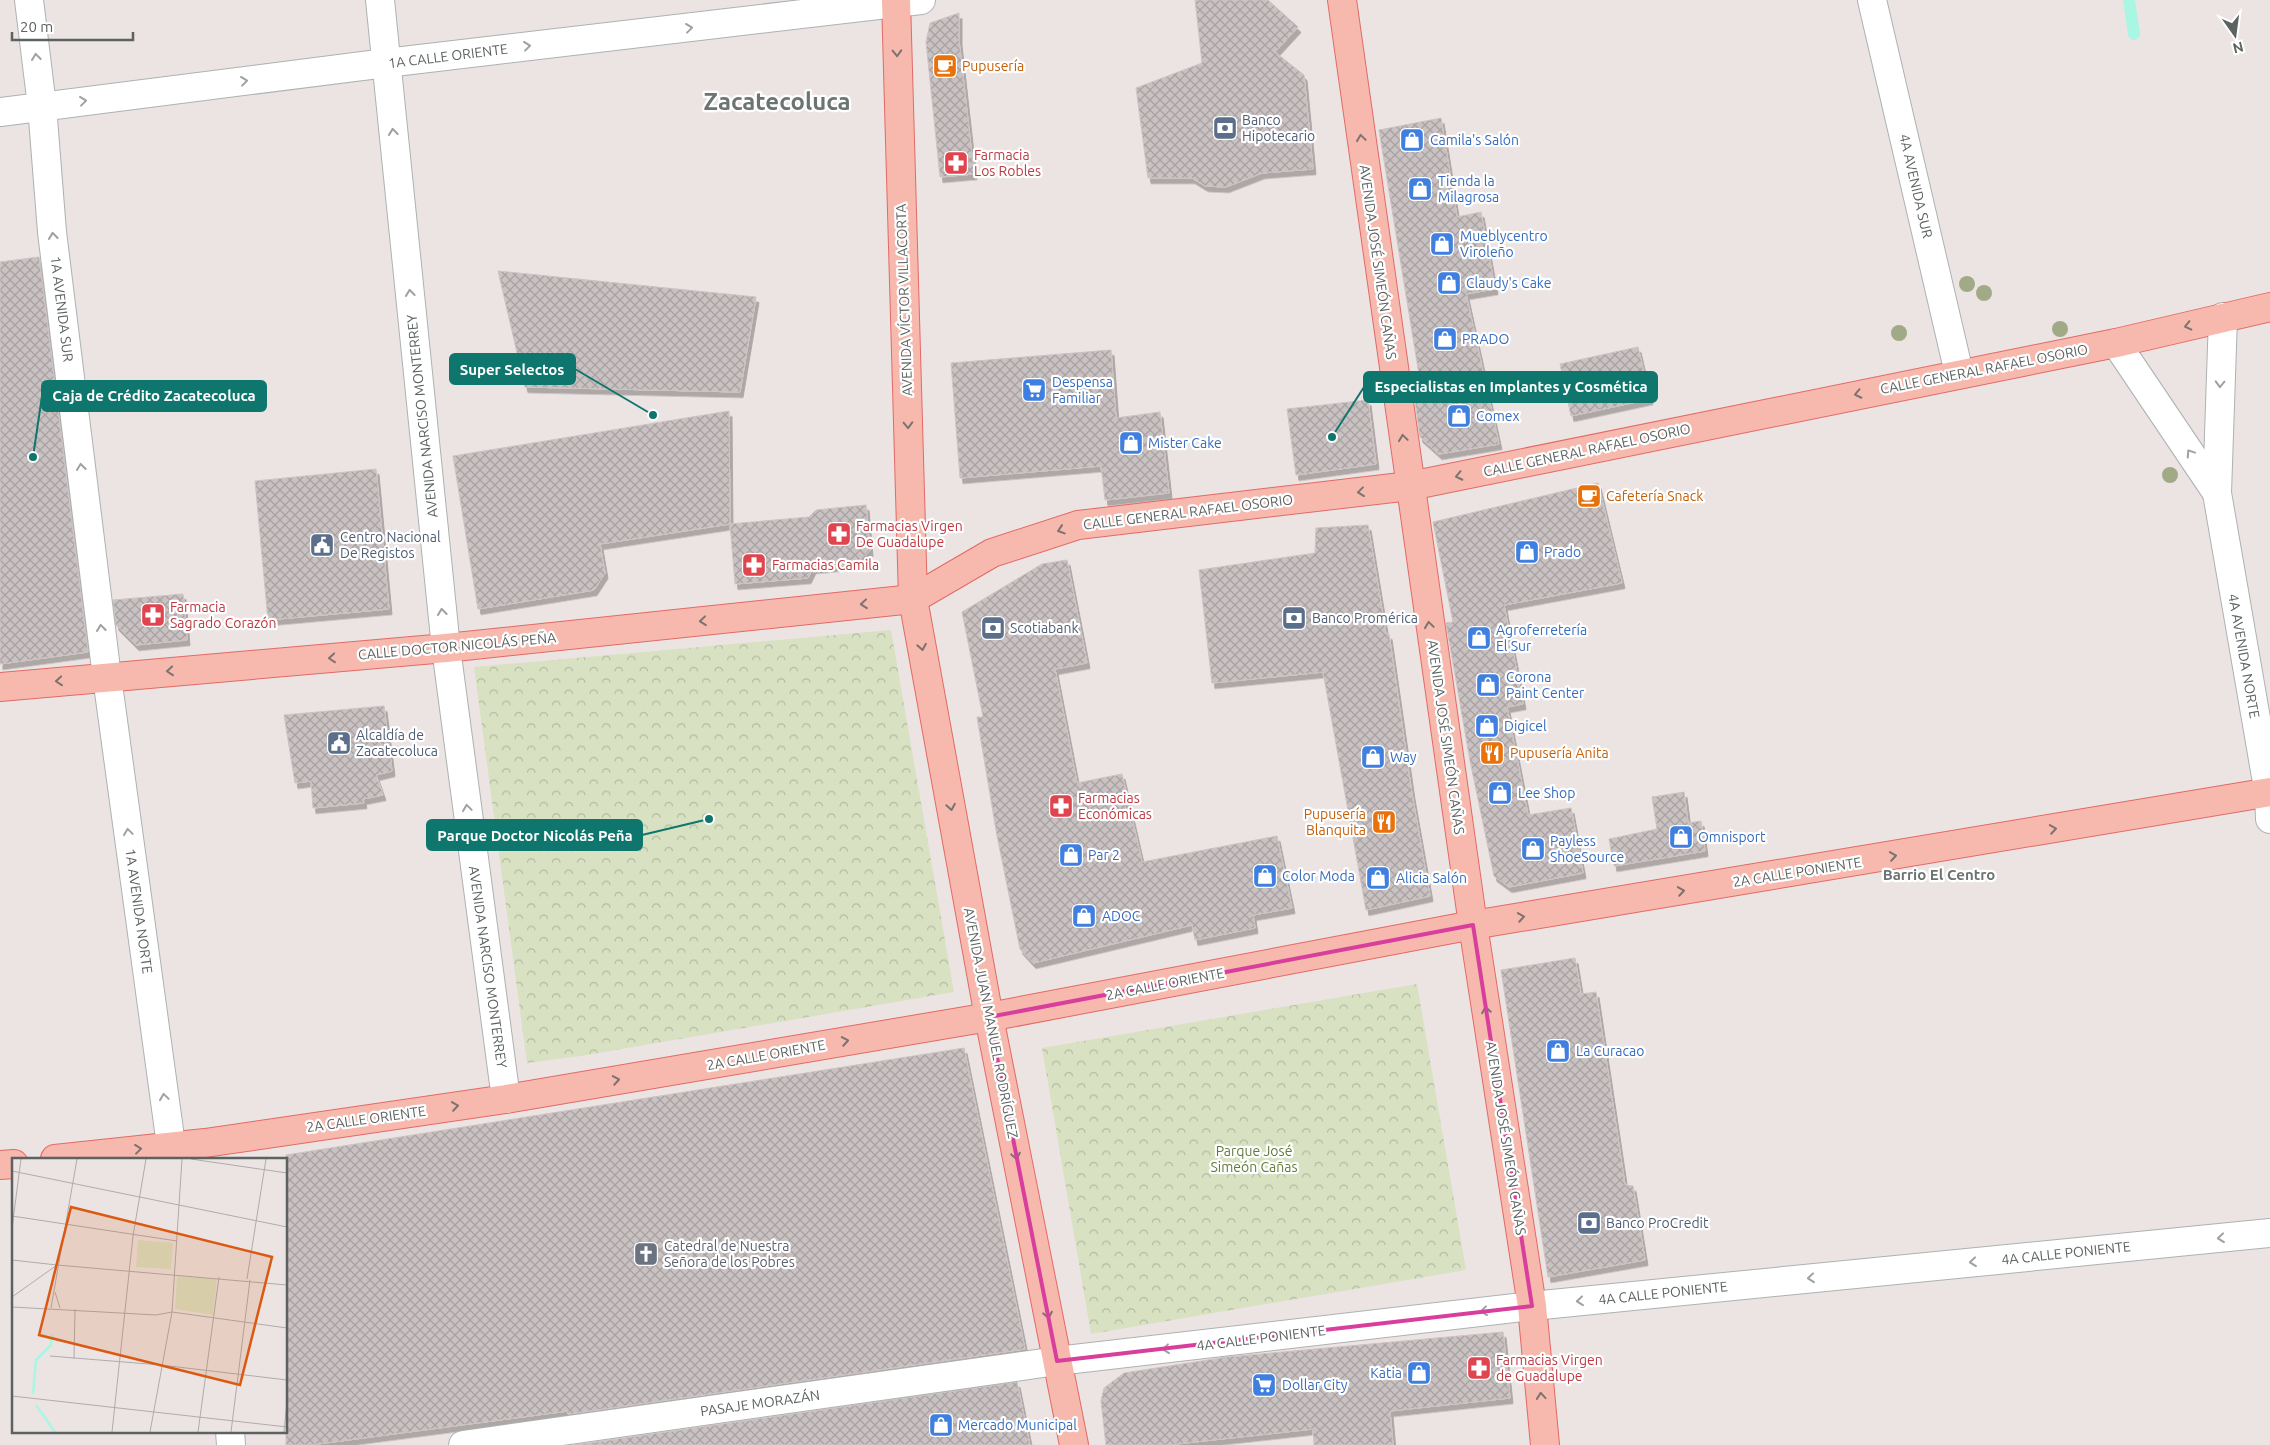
<svg xmlns="http://www.w3.org/2000/svg" width="2270" height="1445" font-family="Ubuntu,sans-serif">
<style>
.forest{fill:url(#forest-crowns)}
.lines{fill:none;stroke-linecap:round;stroke-linejoin:round}
.stream{stroke:#a9f6e3;stroke-width:12}
.building{fill:url(#building-cross-hatch);stroke:#d0c2c2;filter:url(#shadow)}
.minor-casing{stroke:#acb2b2;stroke-width:30}
.major-casing{stroke:#e36965;stroke-width:30}
.minor{stroke:#fff;stroke-width:28}
.major{stroke:#f7b9ae;stroke-width:28}
.tree{fill:#a1aa87}
.oneway{stroke:#9da1a0}
.oneway2{stroke:#7a7370}
.marked{fill:none;stroke:#d83e9c;stroke-width:4;stroke-linejoin:round}
.labels{text-anchor:middle;stroke-width:4.5;stroke-linejoin:round;paint-order:stroke}
.street-label{font-size:14px;fill:#5b6261;stroke:#fff}
.food-label{font-size:14px;fill:#c56008;stroke:#fff;text-anchor:start}
.service-label{font-size:14px;fill:#4e5e75;stroke:#fff;text-anchor:start}
.shop-label{font-size:14px;fill:#366cbe;stroke:#fff;text-anchor:start}
.health-label{font-size:14px;fill:#be3a42;stroke:#fff;text-anchor:start}
.park-label{font-size:14px;fill:#647a3b;stroke:#fff}
.worship-label{font-size:14px;fill:#5b616d;stroke:#fff;text-anchor:start}
.neighbourhood-label{font-size:15px;font-weight:bold;fill:#6c7473;stroke:#fff}
.town-label{font-size:24px;font-weight:bold;fill:#6c7473;stroke:#fff}
.inset-river{fill:none;stroke:#a9f6e3;stroke-width:2.5}
.inset-road{fill:none;stroke:#aeacab;stroke-width:1}
.view{fill:#da5a14;fill-opacity:0.15;stroke:#da5a14;stroke-width:2.5}
.inset-edge{fill:none;stroke:#5b6261;stroke-width:2.5}
.leader{fill:none;stroke:#0f766e;stroke-width:2}
.callout-dot{fill:#0f766e;stroke:#fff;stroke-width:2}
.callout{fill:#0f766e;stroke:#0f766e;stroke-width:2}
.callout-label{font-size:15px;text-anchor:middle;font-weight:bold;fill:#fff}
</style>
<defs>
<pattern id="forest-crowns" width="20" height="18" patternUnits="userSpaceOnUse" patternTransform="scale(1.25)"><rect width="20" height="18" fill="#d8e2c2"/><path d="M2 6a3 3 0 1 1 6 0M12 15a3 3 0 1 1 6 0" fill="none" stroke="#b2bba1"/></pattern>
<pattern id="building-cross-hatch" width="8" height="8" patternUnits="userSpaceOnUse" patternTransform="scale(1.25)"><rect width="8" height="8" fill="#cac2c2"/><path d="M0 0l8 8M0 8l8-8" fill="none" stroke="#a7a1a1"/></pattern>
<filter id="shadow"><feDropShadow dx="3" dy="5.5" stdDeviation="0" flood-color="#0004"/></filter>
</defs>
<rect width="100%" height="100%" fill="#ece4e3"/>
<g class="forest">
<polygon points="891,630 954,992 581,1056 527,1063 474,667"/>
<polygon points="1417,984 1466,1270 1091,1334 1042,1048"/>
</g>
<g class="lines">
<polyline class="stream" points="2129,0 2134,34"/>
</g>
<g class="building">
<polygon points="1195,0 1268,0 1298,27 1275,52 1304,75 1313,169 1262,173 1226,187 1205,186 1192,178 1148,178 1136,88 1202,63"/>
<polygon points="959,13 959,40 974,174 940,177 926,42 930,23"/>
<polygon points="1441,118 1457,217 1481,212 1495,289 1466,294 1499,444 1439,454 1420,437 1414,394 1422,393 1379,130"/>
<polygon points="39,257 88,652 0,664 0,262"/>
<polygon points="498,271 756,297 740,392 525,387"/>
<polygon points="1638,347 1650,399 1571,416 1560,364"/>
<polygon points="1111,350 1116,418 1160,412 1169,493 1105,500 1101,466 960,478 951,363"/>
<polygon points="1368,400 1376,464 1296,475 1287,409"/>
<polygon points="729,411 730,524 600,544 605,573 594,590 478,609 453,456"/>
<polygon points="376,469 389,609 268,620 255,481"/>
<polygon points="1598,483 1622,583 1504,605 1523,704 1507,707 1528,815 1571,808 1583,873 1509,887 1494,876 1470,761 1446,623 1453,622 1433,522"/>
<polygon points="866,505 870,551 854,564 813,568 808,578 735,584 730,524 809,517 816,510"/>
<polygon points="1368,525 1386,634 1389,634 1412,794 1430,896 1366,910 1323,672 1212,683 1199,570 1315,553 1316,528"/>
<polygon points="1067,560 1087,663 1055,669 1077,783 1122,774 1142,862 1277,836 1292,908 1253,915 1255,928 1195,940 1192,925 1033,963 1020,949 997,836 977,717 983,717 962,612 1042,564"/>
<polygon points="183,594 187,640 136,645 116,625 113,600"/>
<polygon points="384,706 392,771 376,775 383,795 363,799 364,803 313,808 311,781 295,783 284,715"/>
<polygon points="1684,792 1688,823 1701,821 1705,851 1614,866 1609,839 1657,829 1652,797"/>
<polygon points="1575,958 1581,994 1596,992 1625,1185 1633,1186 1645,1260 1548,1277 1501,970"/>
<polygon points="964,1048 1025,1349 568,1414 568,1411 310,1445 286,1445 286,1155"/>
<polygon points="1503,1332 1510,1398 1390,1411 1393,1445 1314,1445 1313,1429 1167,1445 1106,1445 1101,1401 1104,1388 1124,1373 1227,1357"/>
<polygon points="1017,1382 1030,1445 575,1445"/>
</g>
<g class="lines">
<defs>
<g id="minor">
<polyline points="29,0 42,106 52,232 107,677 171,1145"/>
<polyline points="380,0 446,648 506,1099"/>
<polyline points="1872,0 1959,373"/>
<polyline points="0,112 386,63 921,0"/>
<polyline points="2223,317 2217,493 2269,794 2270,819"/>
<polyline points="2116,343 2217,493"/>
<polyline points="230,1431 231,1445"/>
<polyline points="463,1445 1057,1361 1532,1306 2270,1233"/>
</g>
<g id="major">
<polyline points="896,0 913,599 989,1017 1074,1445"/>
<polyline points="1342,0 1473,925 1532,1306 1545,1445"/>
<polyline points="0,687 446,648 913,599 992,553 1078,525 1410,486 2116,343 2270,307"/>
<polyline points="55,1159 205,1143 506,1099 989,1017 1473,925 2270,792"/>
<polyline points="0,1165 14,1164"/>
</g>
</defs>
<use href="#minor" class="minor-casing"/>
<use href="#major" class="major-casing"/>
<use href="#minor" class="minor"/>
<use href="#major" class="major"/>
</g>
<g class="tree">
<circle cx="1967" cy="284" r="8"/>
<circle cx="1984" cy="293" r="8"/>
<circle cx="2060" cy="329" r="8"/>
<circle cx="1899" cy="333" r="8"/>
<circle cx="2170" cy="475" r="8"/>
</g>
<defs><path id="oneway-chevron" d="M-2-3.5L2.5 0L-2 3.5" fill="none" stroke-width="1.6" stroke-linecap="round" stroke-linejoin="round" transform="scale(1.25)"/></defs>
<g class="oneway">
<use href="#oneway-chevron" transform="translate(689 28) rotate(-7)"/>
<use href="#oneway-chevron" transform="translate(527 46) rotate(-7)"/>
<use href="#oneway-chevron" transform="translate(36 57) rotate(-97)"/>
<use href="#oneway-chevron" transform="translate(244 81) rotate(-7)"/>
<use href="#oneway-chevron" transform="translate(83 101) rotate(-7)"/>
<use href="#oneway-chevron" transform="translate(393 132) rotate(-96)"/>
<use href="#oneway-chevron" transform="translate(53 236) rotate(-96)"/>
<use href="#oneway-chevron" transform="translate(410 293) rotate(-96)"/>
<use href="#oneway-chevron" transform="translate(2220 384) rotate(92)"/>
<use href="#oneway-chevron" transform="translate(2190 453) rotate(-124)"/>
<use href="#oneway-chevron" transform="translate(81 467) rotate(-97)"/>
<use href="#oneway-chevron" transform="translate(442 612) rotate(-96)"/>
<use href="#oneway-chevron" transform="translate(101 628) rotate(-97)"/>
<use href="#oneway-chevron" transform="translate(467 808) rotate(-98)"/>
<use href="#oneway-chevron" transform="translate(128 832) rotate(-98)"/>
<use href="#oneway-chevron" transform="translate(164 1097) rotate(-98)"/>
<use href="#oneway-chevron" transform="translate(2221 1238) rotate(174)"/>
<use href="#oneway-chevron" transform="translate(1973 1262) rotate(174)"/>
<use href="#oneway-chevron" transform="translate(1811 1278) rotate(174)"/>
<use href="#oneway-chevron" transform="translate(1580 1301) rotate(174)"/>
<use href="#oneway-chevron" transform="translate(1484 1311) rotate(173)"/>
<use href="#oneway-chevron" transform="translate(1166 1349) rotate(173)"/>
</g>
<g class="oneway2">
<use href="#oneway-chevron" transform="translate(897 53) rotate(88)"/>
<use href="#oneway-chevron" transform="translate(1361 138) rotate(-98)"/>
<use href="#oneway-chevron" transform="translate(2188 326) rotate(167)"/>
<use href="#oneway-chevron" transform="translate(1858 394) rotate(168)"/>
<use href="#oneway-chevron" transform="translate(908 425) rotate(88)"/>
<use href="#oneway-chevron" transform="translate(1403 438) rotate(-98)"/>
<use href="#oneway-chevron" transform="translate(1459 476) rotate(168)"/>
<use href="#oneway-chevron" transform="translate(1361 492) rotate(173)"/>
<use href="#oneway-chevron" transform="translate(1061 530) rotate(162)"/>
<use href="#oneway-chevron" transform="translate(864 604) rotate(174)"/>
<use href="#oneway-chevron" transform="translate(703 621) rotate(174)"/>
<use href="#oneway-chevron" transform="translate(1429 625) rotate(-98)"/>
<use href="#oneway-chevron" transform="translate(922 647) rotate(80)"/>
<use href="#oneway-chevron" transform="translate(332 658) rotate(175)"/>
<use href="#oneway-chevron" transform="translate(170 671) rotate(175)"/>
<use href="#oneway-chevron" transform="translate(59 681) rotate(175)"/>
<use href="#oneway-chevron" transform="translate(951 807) rotate(80)"/>
<use href="#oneway-chevron" transform="translate(2053 829) rotate(-9)"/>
<use href="#oneway-chevron" transform="translate(1893 856) rotate(-9)"/>
<use href="#oneway-chevron" transform="translate(1681 891) rotate(-9)"/>
<use href="#oneway-chevron" transform="translate(1521 917) rotate(-9)"/>
<use href="#oneway-chevron" transform="translate(1486 1010) rotate(-99)"/>
<use href="#oneway-chevron" transform="translate(845 1041) rotate(-10)"/>
<use href="#oneway-chevron" transform="translate(616 1080) rotate(-10)"/>
<use href="#oneway-chevron" transform="translate(455 1106) rotate(-8)"/>
<use href="#oneway-chevron" transform="translate(138 1149) rotate(-7)"/>
<use href="#oneway-chevron" transform="translate(1016 1156) rotate(79)"/>
<use href="#oneway-chevron" transform="translate(1048 1315) rotate(79)"/>
<use href="#oneway-chevron" transform="translate(1541 1396) rotate(-95)"/>
</g>
<path class="marked" d="M1473 925 1532 1306 1057 1361 989 1017Z"/>
<defs>
<symbol id="cafe-square" viewBox="-11 -11 22 22"><rect x="-9" y="-9" width="18" height="18" rx="4" fill="#e8710a" stroke="#fff"/><path d="M-5.5-4.5H6V0H3Q3 3.5 0 3.5H-2.5Q-5.5 3.5-5.5 0ZM3-3.2v2h1.7v-2ZM-6 4.5H4V6H-6Z" fill="#fff"/></symbol>
<symbol id="bank-square" viewBox="-11 -11 22 22"><rect x="-9" y="-9" width="18" height="18" rx="4" fill="#5c6f8a" stroke="#fff"/><path d="M-6-4H6V4H-6ZM0-2.3a2.3 2.3 0 1 0 0 4.6a2.3 2.3 0 1 0 0-4.6Z" fill="#fff"/></symbol>
<symbol id="shop-square" viewBox="-11 -11 22 22"><rect x="-9" y="-9" width="18" height="18" rx="4" fill="#3f7fe0" stroke="#fff"/><path d="M-5-2.5h2.3a2.7 3.5 0 0 1 5.4 0H5L5.5 6h-11ZM-1.5-2.5h3a1.5 2.3 0 0 0-3 0Z" fill="#fff"/></symbol>
<symbol id="pharmacy-square" viewBox="-11 -11 22 22"><rect x="-9" y="-9" width="18" height="18" rx="4" fill="#e0444e" stroke="#fff"/><path d="M-2-6h4v4h4v4h-4v4h-4v-4h-4v-4h4Z" fill="#fff"/></symbol>
<symbol id="supermarket-square" viewBox="-11 -11 22 22"><rect x="-9" y="-9" width="18" height="18" rx="4" fill="#3f7fe0" stroke="#fff"/><path d="M-6-5.5h2.5l.6 2H6L4.5 2H-2.5L-4.4-4H-6ZM-1.5 3.2a1.3 1.3 0 1 0 .1 0ZM3 3.2a1.3 1.3 0 1 0 .1 0Z" fill="#fff"/></symbol>
<symbol id="civic-square" viewBox="-11 -11 22 22"><rect x="-9" y="-9" width="18" height="18" rx="4" fill="#5c6f8a" stroke="#fff"/><path d="M-.6-6.5H3V-4.5H.6V-3L4-1V1h2V6H-6V1h2V-1L-.6-3ZM-1.2 2.5V6h2.4V2.5Z" fill="#fff"/></symbol>
<symbol id="restaurant-square" viewBox="-11 -11 22 22"><rect x="-9" y="-9" width="18" height="18" rx="4" fill="#e8710a" stroke="#fff"/><path d="M-5-6h1v4h1v-4h1v4h1v-4h1v5L-1.5 .5V6h-2V.5L-5-1ZM5-6V6H3V1.5H1.5Q1.5-4 5-6Z" fill="#fff"/></symbol>
<symbol id="church-square" viewBox="-11 -11 22 22"><rect x="-9" y="-9" width="18" height="18" rx="4" fill="#6b7280" stroke="#fff"/><path d="M-1.2-6h2.4v3.5h3.3v2.4h-3.3V6h-2.4V-.1h-3.3v-2.4h3.3Z" fill="#fff"/></symbol>
</defs>
<g fill-rule="evenodd">
<use href="#cafe-square" x="931" y="52" width="28" height="28"/>
<use href="#bank-square" x="1211" y="114" width="28" height="28"/>
<use href="#shop-square" x="1398" y="126" width="28" height="28"/>
<use href="#pharmacy-square" x="942" y="149" width="28" height="28"/>
<use href="#shop-square" x="1406" y="175" width="28" height="28"/>
<use href="#shop-square" x="1428" y="230" width="28" height="28"/>
<use href="#shop-square" x="1435" y="269" width="28" height="28"/>
<use href="#shop-square" x="1431" y="325" width="28" height="28"/>
<use href="#supermarket-square" x="1020" y="376" width="28" height="28"/>
<use href="#shop-square" x="1445" y="402" width="28" height="28"/>
<use href="#shop-square" x="1117" y="429" width="28" height="28"/>
<use href="#cafe-square" x="1575" y="482" width="28" height="28"/>
<use href="#pharmacy-square" x="825" y="520" width="28" height="28"/>
<use href="#civic-square" x="308" y="531" width="28" height="28"/>
<use href="#shop-square" x="1513" y="538" width="28" height="28"/>
<use href="#pharmacy-square" x="740" y="551" width="28" height="28"/>
<use href="#pharmacy-square" x="139" y="601" width="28" height="28"/>
<use href="#bank-square" x="1280" y="604" width="28" height="28"/>
<use href="#bank-square" x="979" y="614" width="28" height="28"/>
<use href="#shop-square" x="1465" y="624" width="28" height="28"/>
<use href="#shop-square" x="1474" y="671" width="28" height="28"/>
<use href="#shop-square" x="1473" y="712" width="28" height="28"/>
<use href="#civic-square" x="325" y="729" width="28" height="28"/>
<use href="#restaurant-square" x="1478" y="739" width="28" height="28"/>
<use href="#shop-square" x="1359" y="743" width="28" height="28"/>
<use href="#shop-square" x="1486" y="779" width="28" height="28"/>
<use href="#pharmacy-square" x="1047" y="792" width="28" height="28"/>
<use href="#restaurant-square" x="1370" y="808" width="28" height="28"/>
<use href="#shop-square" x="1667" y="823" width="28" height="28"/>
<use href="#shop-square" x="1519" y="835" width="28" height="28"/>
<use href="#shop-square" x="1057" y="841" width="28" height="28"/>
<use href="#shop-square" x="1251" y="862" width="28" height="28"/>
<use href="#shop-square" x="1364" y="864" width="28" height="28"/>
<use href="#shop-square" x="1070" y="902" width="28" height="28"/>
<use href="#shop-square" x="1544" y="1037" width="28" height="28"/>
<use href="#bank-square" x="1575" y="1209" width="28" height="28"/>
<use href="#church-square" x="632" y="1240" width="28" height="28"/>
<use href="#pharmacy-square" x="1465" y="1354" width="28" height="28"/>
<use href="#shop-square" x="1405" y="1359" width="28" height="28"/>
<use href="#supermarket-square" x="1250" y="1371" width="28" height="28"/>
<use href="#shop-square" x="927" y="1411" width="28" height="28"/>
</g>
<g class="labels">
<g class="street-label">
<text transform="translate(448 56) rotate(-7)" y="5">1A CALLE ORIENTE</text>
<text transform="translate(1916 186) rotate(77)" y="5">4A AVENIDA SUR</text>
<text transform="translate(1378 262) rotate(82)" y="5">AVENIDA JOSÉ SIMEÓN CAÑAS</text>
<text transform="translate(904 300) rotate(-92)" y="5">AVENIDA VÍCTOR VILLACORTA</text>
<text transform="translate(62 309) rotate(83)" y="5">1A AVENIDA SUR</text>
<text transform="translate(1984 369) rotate(-11)" y="5">CALLE GENERAL RAFAEL OSORIO</text>
<text transform="translate(422 416) rotate(-96)" y="5">AVENIDA NARCISO MONTERREY</text>
<text transform="translate(1587 450) rotate(-12)" y="5">CALLE GENERAL RAFAEL OSORIO</text>
<text transform="translate(1188 512) rotate(-7)" y="5">CALLE GENERAL RAFAEL OSORIO</text>
<text transform="translate(457 646) rotate(-5)" y="5">CALLE DOCTOR NICOLÁS PEÑA</text>
<text transform="translate(2244 656) rotate(80)" y="5">4A AVENIDA NORTE</text>
<text transform="translate(1446 737) rotate(82)" y="5">AVENIDA JOSÉ SIMEÓN CAÑAS</text>
<text transform="translate(1797 872) rotate(-9)" y="5">2A CALLE PONIENTE</text>
<text transform="translate(139 911) rotate(82)" y="5">1A AVENIDA NORTE</text>
<text transform="translate(488 967) rotate(82)" y="5">AVENIDA NARCISO MONTERREY</text>
<text transform="translate(1165 984) rotate(-11)" y="5">2A CALLE ORIENTE</text>
<text transform="translate(991 1023) rotate(79)" y="5">AVENIDA JUAN MANUEL RODRÍGUEZ</text>
<text transform="translate(766 1055) rotate(-10)" y="5">2A CALLE ORIENTE</text>
<text transform="translate(366 1119) rotate(-8)" y="5">2A CALLE ORIENTE</text>
<text transform="translate(1506 1138) rotate(81)" y="5">AVENIDA JOSÉ SIMEÓN CAÑAS</text>
<text transform="translate(2066 1253) rotate(-6)" y="5">4A CALLE PONIENTE</text>
<text transform="translate(1663 1293) rotate(-6)" y="5">4A CALLE PONIENTE</text>
<text transform="translate(1261 1338) rotate(-7)" y="5">4A CALLE PONIENTE</text>
<text transform="translate(760 1403) rotate(-8)" y="5">PASAJE MORAZÁN</text>
</g>
<g class="food-label">
<text x="962" y="71">Pupusería</text>
<text x="1606" y="501">Cafetería Snack</text>
<text x="1510" y="758">Pupusería Anita</text>
<text x="1366" y="819" text-anchor="end">Pupusería<tspan x="1366" dy="16">Blanquita</tspan></text>
</g>
<g class="service-label">
<text x="1242" y="125">Banco<tspan x="1242" dy="16">Hipotecario</tspan></text>
<text x="340" y="542">Centro Nacional<tspan x="340" dy="16">De Registos</tspan></text>
<text x="1312" y="623">Banco Promérica</text>
<text x="1010" y="633">Scotiabank</text>
<text x="356" y="740">Alcaldía de<tspan x="356" dy="16">Zacatecoluca</tspan></text>
<text x="1606" y="1228">Banco ProCredit</text>
</g>
<g class="shop-label">
<text x="1430" y="145">Camila's Salón</text>
<text x="1438" y="186">Tienda la<tspan x="1438" dy="16">Milagrosa</tspan></text>
<text x="1460" y="241">Mueblycentro<tspan x="1460" dy="16">Viroleño</tspan></text>
<text x="1466" y="288">Claudy's Cake</text>
<text x="1462" y="344">PRADO</text>
<text x="1052" y="387">Despensa<tspan x="1052" dy="16">Familiar</tspan></text>
<text x="1476" y="421">Comex</text>
<text x="1148" y="448">Mister Cake</text>
<text x="1544" y="557">Prado</text>
<text x="1496" y="635">Agroferretería<tspan x="1496" dy="16">El Sur</tspan></text>
<text x="1506" y="682">Corona<tspan x="1506" dy="16">Paint Center</tspan></text>
<text x="1504" y="731">Digicel</text>
<text x="1390" y="762">Way</text>
<text x="1518" y="798">Lee Shop</text>
<text x="1698" y="842">Omnisport</text>
<text x="1550" y="846">Payless<tspan x="1550" dy="16">ShoeSource</tspan></text>
<text x="1088" y="860">Par 2</text>
<text x="1282" y="881">Color Moda</text>
<text x="1396" y="883">Alicia Salón</text>
<text x="1102" y="921">ADOC</text>
<text x="1576" y="1056">La Curacao</text>
<text x="1402" y="1378" text-anchor="end">Katia</text>
<text x="1282" y="1390">Dollar City</text>
<text x="958" y="1430">Mercado Municipal</text>
</g>
<g class="health-label">
<text x="974" y="160">Farmacia<tspan x="974" dy="16">Los Robles</tspan></text>
<text x="856" y="531">Farmacias Virgen<tspan x="856" dy="16">De Guadalupe</tspan></text>
<text x="772" y="570">Farmacias Camila</text>
<text x="170" y="612">Farmacia<tspan x="170" dy="16">Sagrado Corazón</tspan></text>
<text x="1078" y="803">Farmacias<tspan x="1078" dy="16">Económicas</tspan></text>
<text x="1496" y="1365">Farmacias Virgen<tspan x="1496" dy="16">de Guadalupe</tspan></text>
</g>
<g class="park-label">
<text x="1254" y="1156">Parque José<tspan x="1254" dy="16">Simeón Cañas</tspan></text>
</g>
<g class="worship-label">
<text x="664" y="1251">Catedral de Nuestra<tspan x="664" dy="16">Señora de los Pobres</tspan></text>
</g>
<g class="neighbourhood-label">
<text x="1939" y="880">Barrio El Centro</text>
</g>
<g class="town-label">
<text x="777" y="110">Zacatecoluca</text>
</g>
</g>
<g transform="translate(12 1158)">
<rect width="275" height="275" fill="#ece4e3"/>
<path d="M126 82 161 85 159 111 124 109ZM165 118 205 121 201 157 163 151Z" fill="#d8e2c2"/>
<path class="inset-river" d="M21 236 24 202 39 187 40 177M24 247 43 274"/>
<path class="inset-road" d="M179 1 275 15M0 13 275 69M0 58 165 83M0 70 9 1M0 102 45 107M235 121 254 1M43 134 48 150M0 139 45 107 275 127M0 149 144 157 160 154 275 170M39 150 65 1M38 198 149 207 275 222M62 201 63 151M0 238 275 269M100 274 121 78 134 1M138 274 160 154 170 1M186 274 207 119M219 274 238 122M272 274 275 243"/>
<path class="view" d="M59 49 260 99 228 227 27 177Z"/>
<rect width="275" height="275" class="inset-edge"/>
</g>
<path class="leader" d="M653 415L575 369M1332 437L1364 387M33 457L42 396M709 819L642 835"/>
<g class="callout-dot">
<circle cx="653" cy="415" r="5"/>
<circle cx="1332" cy="437" r="5"/>
<circle cx="33" cy="457" r="5"/>
<circle cx="709" cy="819" r="5"/>
</g>
<g class="callout">
<rect x="450" y="354" width="125" height="30" rx="5"/>
<rect x="1364" y="372" width="293" height="30" rx="5"/>
<rect x="42" y="381" width="224" height="30" rx="5"/>
<rect x="427" y="820" width="215" height="30" rx="5"/>
</g>
<g class="callout-label">
<text x="512" y="375">Super Selectos</text>
<text x="1511" y="392">Especialistas en Implantes y Cosmética</text>
<text x="154" y="401">Caja de Crédito Zacatecoluca</text>
<text x="535" y="841">Parque Doctor Nicolás Peña</text>
</g>
<g transform="translate(2235 35) rotate(166)" stroke="#ffffff" stroke-width="4" paint-order="stroke">
<path d="M0-4L9 19L0 12L-9 19Z" fill="#5b6261"/>
<text y="-8" font-size="14" font-weight="bold" text-anchor="middle" fill="#5b6261">N</text>
</g>
<path d="M12 32v8h121v-8" fill="none" stroke="#5b6261" stroke-width="2.5"/>
<text x="20" y="32" font-size="15" fill="#5b6261" stroke="#ffffff" stroke-width="4" paint-order="stroke">20 m</text>
</svg>
